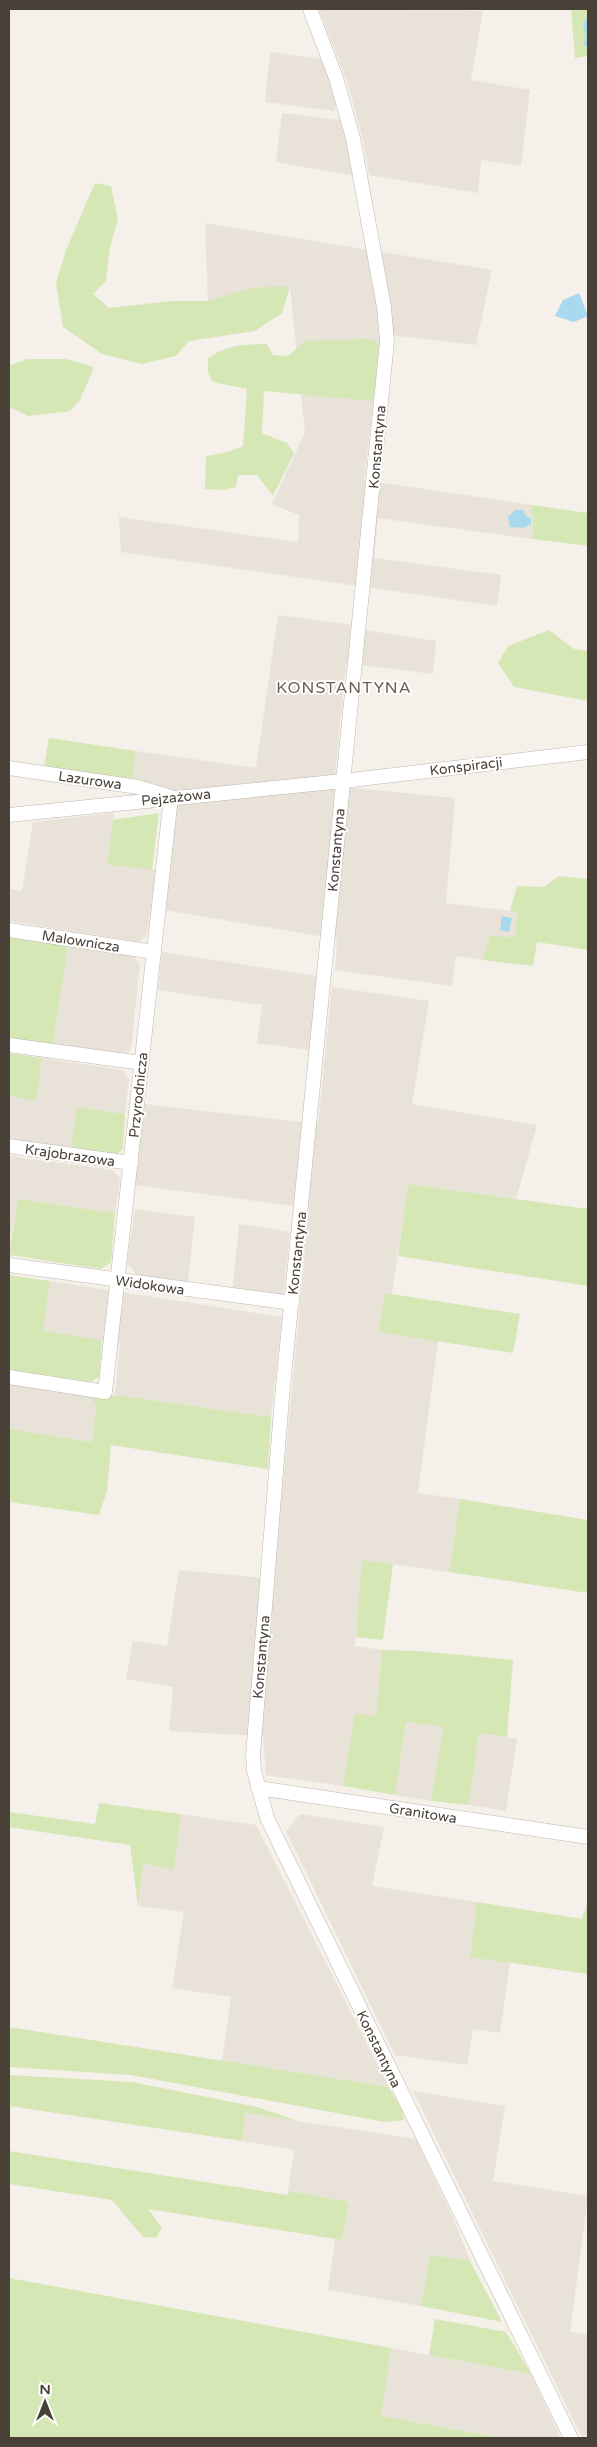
<svg xmlns="http://www.w3.org/2000/svg" width="597" height="2447" font-family="'Varela Round',sans-serif">
<style>
.residential{fill:#e8e2d9}
.green{fill:#d5e7b5}
.water{fill:#a9d9ee}
.lines{fill:none;stroke-linecap:round;stroke-linejoin:round}
.minor-casing{stroke:#c0b7ad;stroke-width:15}
.minor{stroke:#fff;stroke-width:14}
.labels{text-anchor:middle;stroke-width:4;stroke-linejoin:round;paint-order:stroke}
.street-label{font-size:14px;fill:#494138;stroke:#fff}
.quarter-label{font-size:16px;letter-spacing:1px;fill:#6b5d50;stroke:#fff}
</style>
<rect width="100%" height="100%" fill="#f5f0ea"/>
<g class="residential">
<polygon points="319,9 483,11 471,80 530,90 521,166 481,160 478,193 369,175 363,140 348,84"/>
<polygon points="270,52 323,59 337,104 334,111 265,102"/>
<polygon points="282,113 341,120 354,176 276,162"/>
<polygon points="205,223 492,270 476,345 382,334 364,480 532,505 533,539 378,518 374,558 501,575 497,606 121,552 119,517 298,542 299,515 272,504 305,432 290,287 251,288 208,301"/>
<polygon points="278,615 351,625 351,628 436,641 433,674 346,663 334,786 455,798 446,903 517,912 515,939 490,936 483,960 456,956 452,986 335,970 337,939 164,910 179,792 130,796 136,751 256,768"/>
<polygon points="114,813 107,864 156,870 147,935 138,942 9,921 9,889 22,891 33,822"/>
<polygon points="68,945 133,956 140,964 131,1049 123,1055 53,1045"/>
<polygon points="162,952 317,976 309,1050 257,1043 262,1005 158,990"/>
<polygon points="332,987 429,1001 412,1104 537,1125 516,1199 408,1184 392,1294 385,1293 378,1332 438,1341 418,1493 460,1499 449,1572 363,1560 355,1646 382,1650 376,1717 355,1715 343,1786 266,1775 263,1736 169,1731 173,1687 126,1679 133,1641 167,1646 179,1570 274,1579 309,1208 135,1185 144,1104 318,1124"/>
<polygon points="42,1058 123,1070 129,1079 125,1114 77,1107 71,1149 9,1139 9,1096 36,1100"/>
<polygon points="9,1156 113,1170 120,1179 115,1213 18,1199 9,1246"/>
<polygon points="135,1209 195,1217 188,1282 137,1275 127,1263"/>
<polygon points="239,1224 290,1232 283,1295 233,1287"/>
<polygon points="50,1281 282,1317 271,1417 115,1395 120,1343 43,1332"/>
<polygon points="9,1384 90,1397 96,1405 92,1442 9,1429"/>
<polygon points="406,1722 443,1727 431,1801 395,1795"/>
<polygon points="479,1733 517,1739 506,1811 469,1805"/>
<polygon points="181,1814 256,1825 389,2087 222,2061 231,1997 172,1988 184,1912 138,1906 143,1864 174,1868"/>
<polygon points="300,1814 384,1827 372,1886 477,1902 470,1956 510,1963 500,2033 473,2029 467,2065 395,2055 286,1831"/>
<polygon points="413,2091 505,2106 493,2181 588,2196 570,2332 588,2335 588,2438 582,2438"/>
<polygon points="245,2113 416,2139 457,2227 470,2261 430,2256 421,2306 328,2290 335,2239 342,2240 349,2202 288,2191 294,2150 242,2141"/>
<polygon points="391,2348 531,2374 561,2438 502,2438 380,2416"/>
</g>
<g class="green">
<polygon points="571,9 588,9 588,56 575,58"/>
<polygon points="95,183 111,186 118,219 110,247 106,281 93,294 109,308 172,301 208,301 251,288 290,286 282,313 255,331 189,341 176,356 142,364 102,354 63,327 56,283 66,250"/>
<path d="M368 339 379 343 374 401 264 391 262 433 287 443 294 453 273 496 257 475H238L236 487 224 490 205 489 206 456 224 453 243 446 247 389 213 382 208 372V358C226 345 246 344 267 344L273 355 288 356 305 341Z"/>
<polygon points="27,359 66,359 94,367 80,400 70,411 28,416 9,407 9,366"/>
<polygon points="532,505 588,513 588,546 533,539"/>
<polygon points="549,630 574,649 588,651 588,701 514,687 498,663 508,646"/>
<polygon points="49,738 136,751 132,780 44,767"/>
<polygon points="159,813 152,870 107,864 113,820"/>
<polygon points="559,876 588,879 588,950 537,942 533,966 483,960 490,935 515,938 517,913 510,911 517,886 544,887"/>
<polygon points="9,937 68,945 53,1045 9,1038"/>
<polygon points="9,1053 42,1058 36,1101 9,1096"/>
<polygon points="77,1107 125,1114 123,1149 114,1156 71,1149"/>
<polygon points="408,1184 588,1209 588,1286 398,1256"/>
<polygon points="18,1199 115,1213 111,1262 101,1269 9,1255"/>
<polygon points="9,1275 50,1281 43,1331 102,1340 99,1377 91,1382 9,1370"/>
<polygon points="385,1293 520,1314 513,1353 378,1332"/>
<polygon points="115,1395 271,1417 268,1469 111,1445 107,1491 99,1515 9,1502 9,1429 92,1442 96,1405 90,1397 99,1399"/>
<polygon points="460,1499 588,1520 588,1593 449,1572"/>
<polygon points="362,1560 393,1564 383,1640 356,1637"/>
<polygon points="382,1650 420,1651 513,1660 507,1737 479,1733 469,1805 431,1801 443,1727 406,1722 395,1795 343,1786 355,1714 376,1716"/>
<polygon points="99,1803 181,1814 174,1869 143,1864 138,1906 130,1845 9,1827 9,1812 95,1824"/>
<polygon points="588,1901 588,1974 470,1957 477,1902 582,1919"/>
<polygon points="9,2027 389,2087 402,2111 404,2120 385,2122 131,2075 9,2067"/>
<polygon points="9,2075 132,2082 257,2107 298,2121 245,2113 242,2141 9,2106"/>
<polygon points="9,2151 288,2195 288,2191 349,2202 342,2240 148,2209 162,2228 156,2238 143,2237 112,2200 9,2184"/>
<polygon points="430,2255 470,2261 502,2322 421,2306"/>
<polygon points="9,2278 391,2348 381,2416 502,2438 9,2438"/>
<polygon points="435,2319 506,2332 531,2374 429,2355"/>
</g>
<g class="water">
<polygon points="588,15 588,49 584,44 586,35 583,25"/>
<polygon points="579,293 588,316 574,322 555,316 563,300"/>
<polygon points="515,510 523,510 526,516 531,519 531,524 523,528 510,527 508,517"/>
<polygon points="502,916 512,918 509,932 500,930"/>
</g>
<g class="lines">
<defs>
<g id="minor">
<polyline points="310,9 336,78 353,138 384,307 387,341 283,1386 253,1755 254,1771 267,1818 571,2438"/>
<polyline points="9,768 138,787 171,797 105,1392 9,1377"/>
<polyline points="9,815 343,781 588,752"/>
<polyline points="9,930 154,952"/>
<polyline points="9,1045 142,1063"/>
<polyline points="9,1146 131,1163"/>
<polyline points="9,1265 292,1303"/>
<polyline points="258,1788 588,1837"/>
</g>
</defs>
<use href="#minor" class="minor-casing"/>
<use href="#minor" class="minor"/>
</g>
<g class="labels">
<g class="street-label">
<text transform="translate(377 447) rotate(-85)" y="5">Konstantyna</text>
<text transform="translate(466 766) rotate(-7)" y="5">Konspiracji</text>
<text transform="translate(90 780) rotate(8)" y="5">Lazurowa</text>
<text transform="translate(176 797) rotate(-6)" y="5">Pejzażowa</text>
<text transform="translate(336 850) rotate(-85)" y="5">Konstantyna</text>
<text transform="translate(81 941) rotate(9)" y="5">Malownicza</text>
<text transform="translate(138 1095) rotate(-84)" y="5">Przyrodnicza</text>
<text transform="translate(70 1155) rotate(8)" y="5">Krajobrazowa</text>
<text transform="translate(297 1253) rotate(-84)" y="5">Konstantyna</text>
<text transform="translate(150 1285) rotate(8)" y="5">Widokowa</text>
<text transform="translate(261 1657) rotate(-85)" y="5">Konstantyna</text>
<text transform="translate(423 1813) rotate(9)" y="5">Granitowa</text>
<text transform="translate(379 2049) rotate(64)" y="5">Konstantyna</text>
</g>
<g class="quarter-label">
<text x="344" y="693">KONSTANTYNA</text>
</g>
</g>
<rect width="597" height="2447" fill="none" stroke="#494138" stroke-width="20"/>
<g transform="translate(45 2402)" stroke="#ffffff" stroke-width="4" paint-order="stroke">
<path d="M0-4L9 19L0 12L-9 19Z" fill="#494138"/>
<text y="-8" font-size="14" font-weight="bold" text-anchor="middle" fill="#494138">N</text>
</g>
</svg>
